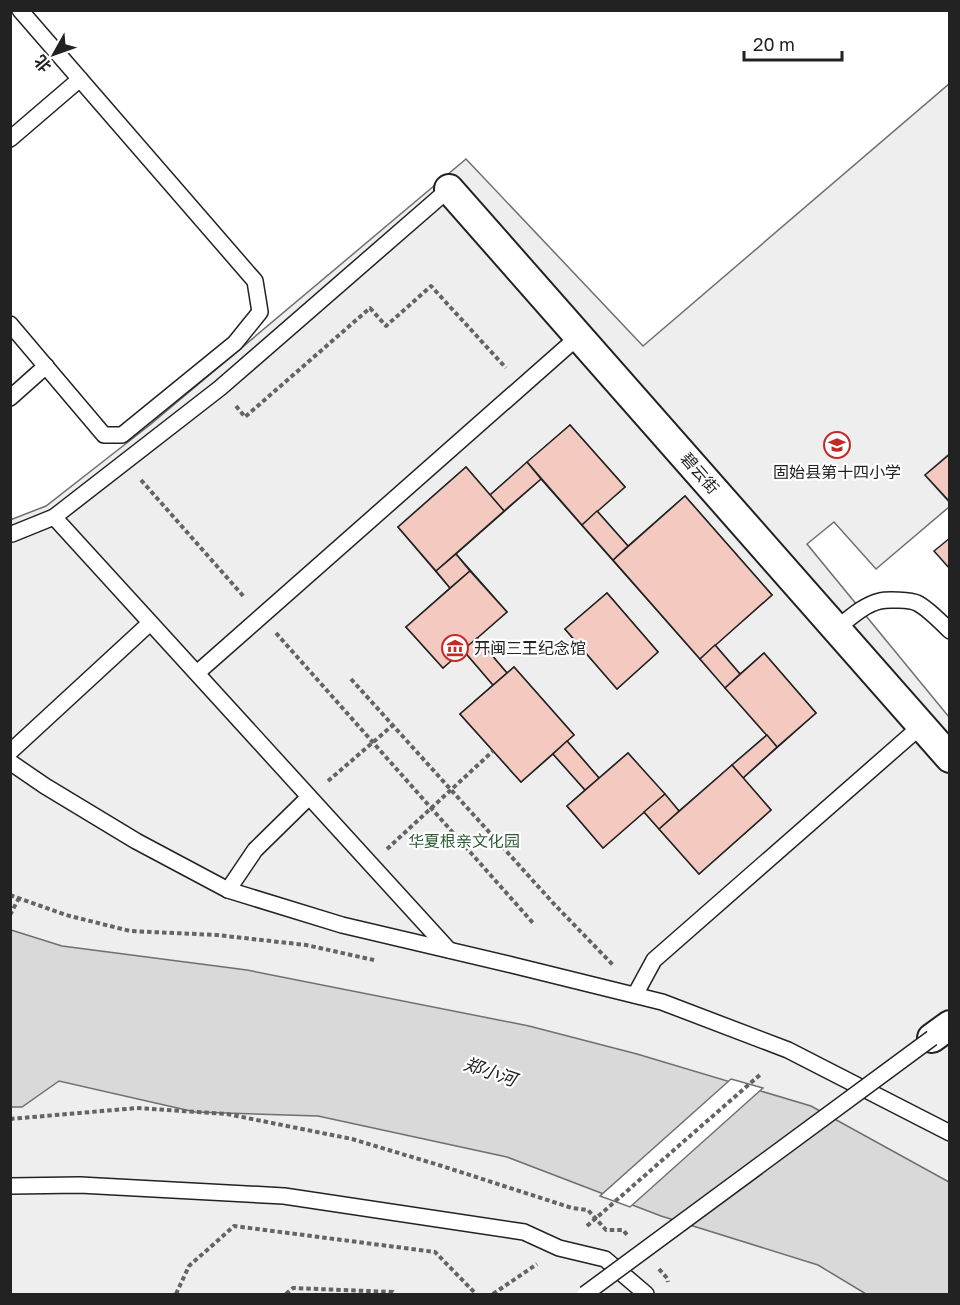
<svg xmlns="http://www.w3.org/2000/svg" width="960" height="1305" font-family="'Golos Text','Noto Sans SC',sans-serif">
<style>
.green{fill:#eee;stroke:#6f6f6f;stroke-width:1.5}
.water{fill:#d9d9d9;stroke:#6f6f6f;stroke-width:1.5}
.pier{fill:#fff;stroke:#6f6f6f;stroke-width:1.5}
.building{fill:#f3c9c0;stroke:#222;stroke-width:1.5;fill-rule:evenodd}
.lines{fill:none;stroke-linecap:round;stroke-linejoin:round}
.lane-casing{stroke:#222;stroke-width:18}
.street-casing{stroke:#222;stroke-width:32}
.path{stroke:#646464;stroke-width:4;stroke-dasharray:4.5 3;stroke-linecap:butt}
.lane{stroke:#fff;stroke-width:15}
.street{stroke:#fff;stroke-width:28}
.lane-bridge-casing{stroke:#222;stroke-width:18;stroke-linecap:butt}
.path-bridge{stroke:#646464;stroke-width:4;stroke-dasharray:4.5 3;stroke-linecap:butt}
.lane-bridge{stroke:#fff;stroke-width:15}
.labels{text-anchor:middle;stroke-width:4.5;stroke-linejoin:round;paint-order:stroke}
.poi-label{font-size:16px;fill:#222;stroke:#fff}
.street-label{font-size:16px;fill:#222;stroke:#fff}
.park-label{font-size:16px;fill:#2f5e38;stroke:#fff}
.water-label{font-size:18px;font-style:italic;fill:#222;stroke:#fff}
</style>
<rect width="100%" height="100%" fill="#fff"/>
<polygon class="green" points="949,84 949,454 925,475 949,502 949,507 876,569 834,522 807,544 949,717 949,1294 11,1294 10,520 46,506 151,424 466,159 643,346"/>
<polygon class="water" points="11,930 62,946 247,970 529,1026 637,1054 811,1106 949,1182 949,1294 866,1294 818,1265 661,1216 507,1157 318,1116 195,1112 59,1081 22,1107 11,1107"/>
<polygon class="pier" points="731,1079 763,1088 630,1207 600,1196"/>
<g class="building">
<path d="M570 425 625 487 597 511 628 546 685 496 772 595 715 645 740 674 764 653 816 713 743 778 771 810 699 874 644 812 603 848 567 806 585 790 553 754 521 782 460 714 493 685 463 650 443 668 406 627 450 588 398 527 466 467 490 495ZM541 479 767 735 679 811 628 753 599 778 567 741 574 735 514 667 507 673 477 638 507 612 456 554Z"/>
<polygon points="570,425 625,487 582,525 527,462"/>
<polygon points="950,454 950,502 925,475"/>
<polygon points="527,462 541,479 504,511 490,495"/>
<polygon points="466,467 504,511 436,571 398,527"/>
<polygon points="685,496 772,595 700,659 613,560"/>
<polygon points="597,511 628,546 613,560 582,525"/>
<polygon points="950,538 950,569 934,551"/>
<polygon points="456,554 470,571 450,588 436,571"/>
<polygon points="470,571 507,612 443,668 406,627"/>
<polygon points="607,593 658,652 617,689 565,629"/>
<polygon points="607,593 658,652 617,689 565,629"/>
<polygon points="477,638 507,673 493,685 463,650"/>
<polygon points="715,645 740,674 725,688 700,659"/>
<polygon points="764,653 816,713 777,747 725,688"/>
<polygon points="514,667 574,735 521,782 460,714"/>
<polygon points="767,735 777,747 743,778 732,765"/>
<polygon points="567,741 599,778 585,790 553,754"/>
<polygon points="628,753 665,794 603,848 567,806"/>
<polygon points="732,765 771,810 699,874 659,829"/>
<polygon points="665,794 679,811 659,829 644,812"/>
</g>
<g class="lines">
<defs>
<g id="lane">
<polyline points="10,139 80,79"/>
<polyline points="10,324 104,435 122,435 235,343 260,312 255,281 20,10"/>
<polyline points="10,398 46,366"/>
<polyline points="54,517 449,950"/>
<polyline points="10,533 12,534 54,517 220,388 449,189"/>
<path d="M836 629C849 619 863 605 880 601 887 599 911 600 917 603 926 607 943 624 950 631"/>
<polyline points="197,673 579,336"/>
<polyline points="10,752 150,623"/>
<polyline points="10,762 45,786 136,841 228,890 342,925 512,965 662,1002 788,1050 950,1133"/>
<polyline points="228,890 255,850 309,797"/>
<polyline points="635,995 654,960 921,726"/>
<polyline points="10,1186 80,1185 284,1196 524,1232 559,1248 605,1259 646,1294"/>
</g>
<g id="street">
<polyline points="449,189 950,758"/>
<polyline points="932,1038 950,1025"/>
</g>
</defs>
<use href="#lane" class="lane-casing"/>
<use href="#street" class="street-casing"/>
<g class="path">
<polyline points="236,406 245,417 370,308 386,326 431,286 506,368"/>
<polyline points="141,480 245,598"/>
<polyline points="276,633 533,923"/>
<polyline points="351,679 554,904 613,965"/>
<polyline points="328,781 393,725"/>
<polyline points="387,849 493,751"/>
<polyline points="10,895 66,915 130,931 217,935 306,945 374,960"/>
<polyline points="10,915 19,898"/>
<polyline points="10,1119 137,1108 227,1114 352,1139 442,1166 572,1208 588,1210 606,1230 623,1230 627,1235"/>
<polyline points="659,1269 667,1278 668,1282"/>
<polyline points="176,1294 189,1266 234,1226 435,1252 476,1294"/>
<polyline points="286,1294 293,1288 393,1292 395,1294"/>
<polyline points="493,1294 537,1264"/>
</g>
<use href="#lane" class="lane"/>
<use href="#street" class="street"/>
<defs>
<polyline id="lane-bridge" points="585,1294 932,1038"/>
</defs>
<use href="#lane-bridge" class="lane-bridge-casing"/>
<polyline class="path-bridge" points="587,1226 762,1073"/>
<use href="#lane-bridge" class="lane-bridge"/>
</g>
<defs>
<symbol id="school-ring" viewBox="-11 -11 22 22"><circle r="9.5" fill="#fff" stroke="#c62828" stroke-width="1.5"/><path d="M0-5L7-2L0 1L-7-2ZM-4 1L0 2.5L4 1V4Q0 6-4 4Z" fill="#c62828"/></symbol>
<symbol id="museum-ring" viewBox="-11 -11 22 22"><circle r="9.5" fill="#fff" stroke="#c62828" stroke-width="1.5"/><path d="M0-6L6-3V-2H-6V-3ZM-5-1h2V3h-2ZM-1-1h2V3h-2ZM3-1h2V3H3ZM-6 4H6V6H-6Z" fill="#c62828"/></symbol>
</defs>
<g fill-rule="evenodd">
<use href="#school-ring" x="822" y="430" width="30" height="30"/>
<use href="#museum-ring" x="440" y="633" width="30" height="30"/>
</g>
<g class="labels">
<g class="poi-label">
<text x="837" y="478">固始县第十四小学</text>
<text x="474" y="654" text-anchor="start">开闽三王纪念馆</text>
</g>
<g class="street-label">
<text transform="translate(700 473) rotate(49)" y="6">碧云街</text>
</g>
<g class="park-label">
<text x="464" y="847">华夏根亲文化园</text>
</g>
<g class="water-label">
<text transform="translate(490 1072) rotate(19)" y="6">郑小河</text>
</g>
</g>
<rect width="960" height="1305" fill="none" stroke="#222222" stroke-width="24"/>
<g transform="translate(54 54) rotate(230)" stroke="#ffffff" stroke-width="4.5" paint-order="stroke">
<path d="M0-4.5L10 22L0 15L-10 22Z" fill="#222222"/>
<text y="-9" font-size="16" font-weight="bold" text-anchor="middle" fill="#222222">北</text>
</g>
<path d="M744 51v9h98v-9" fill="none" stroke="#222222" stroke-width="3"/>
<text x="753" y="51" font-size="18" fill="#222222" stroke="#ffffff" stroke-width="4.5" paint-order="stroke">20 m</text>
</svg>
